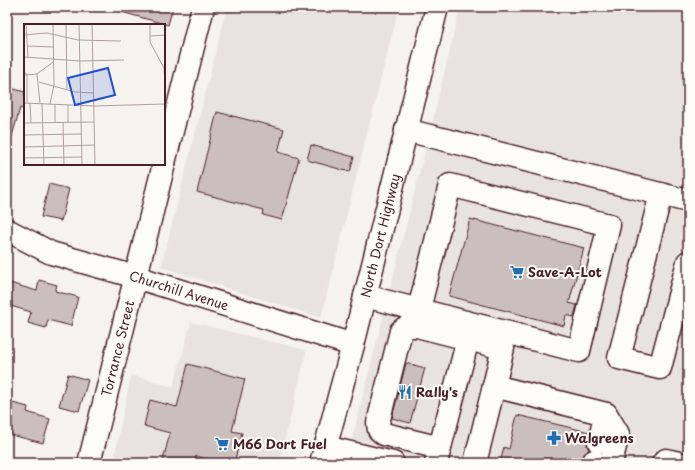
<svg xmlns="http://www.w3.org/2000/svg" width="695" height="470" font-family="'Playpen Sans',sans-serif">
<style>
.built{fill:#e9e3e0}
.building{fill:#cbbfbe;stroke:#4a1f2b}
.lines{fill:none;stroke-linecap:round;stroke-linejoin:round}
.minor-casing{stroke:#4a1f2b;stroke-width:25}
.major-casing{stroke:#4a1f2b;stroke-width:25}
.minor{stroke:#fdfcf7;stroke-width:22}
.major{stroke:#fdfcf7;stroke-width:22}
.labels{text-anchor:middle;stroke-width:4;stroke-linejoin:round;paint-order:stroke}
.street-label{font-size:13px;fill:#4a1f2b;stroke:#fdfcf7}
.poi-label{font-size:13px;font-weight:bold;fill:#4a1f2b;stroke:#fdfcf7;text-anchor:start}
.inset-road{fill:none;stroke:#b19ea1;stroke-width:1}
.view{fill:#1d4ed8;fill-opacity:0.15;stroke:#1d4ed8;stroke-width:2}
.inset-edge{fill:none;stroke:#4a1f2b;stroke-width:2}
</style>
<rect width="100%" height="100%" fill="#f6f3ef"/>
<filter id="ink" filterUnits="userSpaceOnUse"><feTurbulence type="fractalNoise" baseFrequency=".025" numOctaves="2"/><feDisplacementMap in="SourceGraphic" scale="8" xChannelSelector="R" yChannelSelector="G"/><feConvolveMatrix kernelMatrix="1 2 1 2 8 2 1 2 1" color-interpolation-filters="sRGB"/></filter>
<g filter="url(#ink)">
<g class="built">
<polygon points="227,7 399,7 321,318 161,267"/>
<polygon points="460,7 688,7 688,463 346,463 431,127"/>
<polygon points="191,322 307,350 279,463 113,463 131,375 173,387"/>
</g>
<g class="building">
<polygon points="119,7 173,7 168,25 118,11"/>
<polygon points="7,87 25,92 25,109 20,108 11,140 7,140"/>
<polygon points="217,112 284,129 278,152 299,158 282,220 263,215 264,210 197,192"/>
<polygon points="311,145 354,157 350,172 307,160"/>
<polygon points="49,184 69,189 61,221 41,217"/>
<polygon points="470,219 584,248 569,303 577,305 574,317 566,315 564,326 449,296"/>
<polygon points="39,280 57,285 55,291 78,297 71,326 48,320 46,328 28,323 31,312 7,305 7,291 10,283 37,291"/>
<polygon points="406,363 425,368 410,423 392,418"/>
<polygon points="188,364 245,379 232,431 242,433 234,463 222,463 196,456 195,463 174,463 163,460 170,433 144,426 150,400 177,407"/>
<polygon points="68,374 88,380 79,411 59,406"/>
<polygon points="9,402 28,407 27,412 50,419 43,443 7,434 7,410"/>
<polygon points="517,415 589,432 587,445 589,450 583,455 581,463 500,463 504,447 509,449"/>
</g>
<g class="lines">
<defs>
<g id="minor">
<polyline points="406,130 688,201"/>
<polyline points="164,163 203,7"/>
<polyline points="661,194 619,358 660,368 688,262"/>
<path id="s1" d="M7 230 51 253 136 277 353 345"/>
<polyline points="365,296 579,351 609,225 450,185 419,309"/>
<polyline points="599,442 606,414"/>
<polyline points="325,447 393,463"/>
<polyline points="440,448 384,434 379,430 378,423 401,331 408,326 417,326 468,339"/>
<path id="s2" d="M89 463 164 164"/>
<polyline points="436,463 468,339 503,348 494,386"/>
<polyline points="475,463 494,386 606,414 618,434 611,463"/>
<polyline points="593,463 594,461"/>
<polyline points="663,463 666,460 679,463"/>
</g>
<g id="major">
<path id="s3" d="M321 463 353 345 437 7"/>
</g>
</defs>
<use href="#minor" class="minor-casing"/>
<use href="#major" class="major-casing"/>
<use href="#minor" class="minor"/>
<use href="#major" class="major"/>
</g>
</g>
<defs>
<symbol id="supermarket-bare" viewBox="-9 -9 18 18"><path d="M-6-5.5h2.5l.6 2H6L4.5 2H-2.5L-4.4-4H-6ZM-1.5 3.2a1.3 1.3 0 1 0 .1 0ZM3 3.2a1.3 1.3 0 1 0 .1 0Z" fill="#1f6fb2" stroke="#fdfcf7" stroke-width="2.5" paint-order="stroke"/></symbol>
<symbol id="restaurant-bare" viewBox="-9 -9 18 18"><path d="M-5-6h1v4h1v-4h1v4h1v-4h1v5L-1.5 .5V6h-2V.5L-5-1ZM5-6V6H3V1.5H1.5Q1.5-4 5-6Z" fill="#1f6fb2" stroke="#fdfcf7" stroke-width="2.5" paint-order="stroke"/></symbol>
<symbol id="pharmacy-bare" viewBox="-9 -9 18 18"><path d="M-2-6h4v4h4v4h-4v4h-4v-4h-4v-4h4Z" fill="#1f6fb2" stroke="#fdfcf7" stroke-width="2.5" paint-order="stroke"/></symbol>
</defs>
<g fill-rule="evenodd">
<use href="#supermarket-bare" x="507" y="262" width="20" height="20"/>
<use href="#restaurant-bare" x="395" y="382" width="20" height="20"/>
<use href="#pharmacy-bare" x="544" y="428" width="20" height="20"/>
<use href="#supermarket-bare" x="212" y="434" width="20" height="20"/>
</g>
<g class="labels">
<g class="street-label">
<text dy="5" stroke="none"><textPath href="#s3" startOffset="235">North Dort Highway</textPath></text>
<text dy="5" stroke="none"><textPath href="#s1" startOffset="183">Churchill Avenue</textPath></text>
<text dy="5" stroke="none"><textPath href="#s2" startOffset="118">Torrance Street</textPath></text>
</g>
<g class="poi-label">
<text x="528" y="277">Save-A-Lot</text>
<text x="416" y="397">Rally's</text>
<text x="565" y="443">Walgreens</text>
<text x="233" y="449">M66 Dort Fuel</text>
</g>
</g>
<g transform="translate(24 24)">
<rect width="141" height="141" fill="#f6f3ef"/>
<path class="inset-road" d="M2 0 4 34M42 0 43 66M55 0 58 141M68 0 71 141M126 0V18L140 44 141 61M0 11 23 9 54 16 97 17M126 12 141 11M3 22 30 23M0 33 56 37 100 36M0 48 3 50V79M13 50 16 79M0 51 13 50 29 38M15 58 51 68 69 69M0 79 70 82 141 80M6 79 7 99M18 79 20 141M26 80 30 61 29 0M31 80V99M44 81V98M39 98 40 141M0 99 70 98M0 111 57 110M0 123 71 121M0 134 58 133"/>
<path class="view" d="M84 44 91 71 51 81 44 54Z"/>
<rect width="141" height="141" class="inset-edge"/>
</g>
<rect width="695" height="470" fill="none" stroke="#fdfcf7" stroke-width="24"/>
<rect x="12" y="12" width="671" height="446" fill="none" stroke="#4a1f2b" stroke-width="1.5" filter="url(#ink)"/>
</svg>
